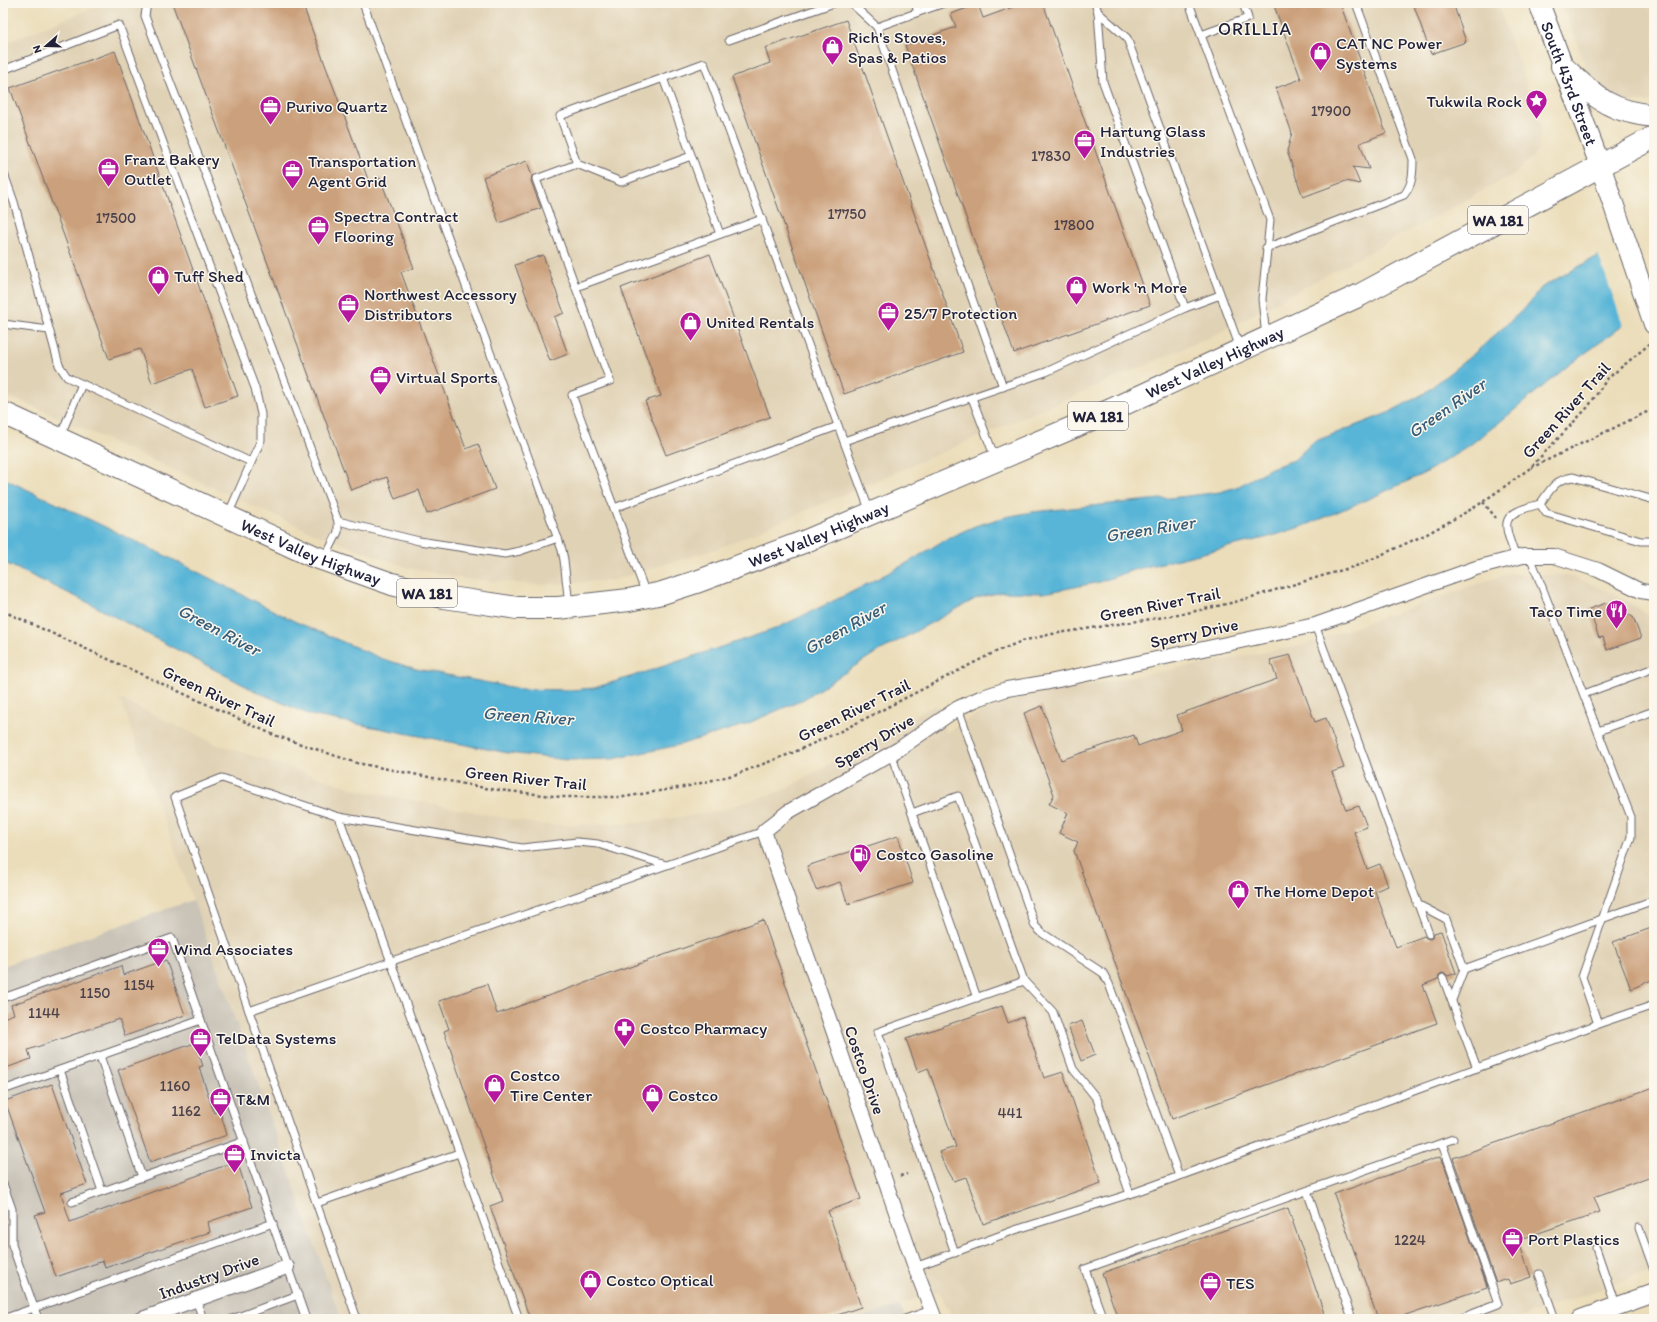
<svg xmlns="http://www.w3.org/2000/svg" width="1657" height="1322" font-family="Itim,sans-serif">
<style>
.built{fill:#e0d2b5}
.industrial{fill:#c9c3b8}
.water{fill:#59b5d7;stroke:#3e6c89}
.pier{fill:#ebddb9}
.building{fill:#cba07b}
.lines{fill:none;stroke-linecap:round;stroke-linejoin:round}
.service-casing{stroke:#686367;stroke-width:9}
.minor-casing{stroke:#686367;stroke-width:16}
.tertiary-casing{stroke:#686367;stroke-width:20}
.secondary-casing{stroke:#686367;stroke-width:22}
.primary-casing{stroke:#686367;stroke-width:24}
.path{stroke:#686367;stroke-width:2.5;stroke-dasharray:3 3;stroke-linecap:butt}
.service{stroke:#fff;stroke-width:7}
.minor{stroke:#fff;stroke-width:14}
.tertiary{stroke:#fff;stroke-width:18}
.secondary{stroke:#fff;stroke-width:20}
.primary{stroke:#fff;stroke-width:22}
.labels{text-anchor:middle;stroke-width:3;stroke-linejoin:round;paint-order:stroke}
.number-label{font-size:15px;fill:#4c424b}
.shield{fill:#fbf7ec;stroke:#636270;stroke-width:1}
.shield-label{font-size:16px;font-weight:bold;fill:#22223b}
.poi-label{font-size:17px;fill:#22223b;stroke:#fbf7ec;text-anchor:start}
.street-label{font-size:17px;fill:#22223b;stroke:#fbf7ec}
.neighbourhood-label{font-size:18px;letter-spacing:1px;fill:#22223b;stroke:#fbf7ec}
.water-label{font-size:18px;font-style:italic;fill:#385d79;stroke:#fbf7ec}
</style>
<rect width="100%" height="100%" fill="#fbf7ec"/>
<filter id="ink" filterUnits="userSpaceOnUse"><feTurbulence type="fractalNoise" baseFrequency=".025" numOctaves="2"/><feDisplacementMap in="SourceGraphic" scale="8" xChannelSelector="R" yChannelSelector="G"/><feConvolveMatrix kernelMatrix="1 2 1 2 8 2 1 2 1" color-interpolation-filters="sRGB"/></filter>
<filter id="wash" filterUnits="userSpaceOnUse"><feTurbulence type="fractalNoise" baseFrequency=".012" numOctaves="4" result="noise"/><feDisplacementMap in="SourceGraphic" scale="16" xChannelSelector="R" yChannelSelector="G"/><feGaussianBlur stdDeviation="0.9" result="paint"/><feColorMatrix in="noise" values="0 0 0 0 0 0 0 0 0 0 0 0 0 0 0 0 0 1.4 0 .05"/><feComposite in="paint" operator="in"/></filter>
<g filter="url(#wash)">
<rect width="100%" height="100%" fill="#ebddb9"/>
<g class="built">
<polygon points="105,3 1497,3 1541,125 1538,151 1516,173 1215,335 719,548 614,580 542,585 466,579 409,568 318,535 28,404 3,395 3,44"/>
<polygon points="1562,3 1654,3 1654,99 1646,102 1630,102 1617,99 1600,87 1588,72"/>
<polygon points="1509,573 1568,575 1610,592 1654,617 1654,1270 1517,1319 953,1319 939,1291 857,1319 341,1319 193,900 120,699 216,744 358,790 542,825 629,824 711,813 784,790 936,704 946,733 987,708 1024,697 1304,645"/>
</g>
<g class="industrial">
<polygon points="193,900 341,1319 3,1319 3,966"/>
<polygon points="899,1305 906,1319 857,1319"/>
</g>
<polygon class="water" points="1654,225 1654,303 1569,365 1501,421 1466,448 1423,474 1373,497 1304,526 1269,537 1133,570 1100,582 1044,593 1001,592 977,598 872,655 804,699 744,725 679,745 613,759 567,760 508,753 310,715 253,690 85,601 3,562 3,478 170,558 294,621 383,659 416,669 521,689 570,690 594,688 643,673 775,629 852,592 909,562 946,539 975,526 1005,517 1032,512 1179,497 1220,492 1239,486 1271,468 1294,460 1313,442 1388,413 1423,394 1476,352 1526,307 1542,287"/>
<polygon class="pier" points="1654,223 1654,305 1624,327 1598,254"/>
<g id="blocks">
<g class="building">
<polygon points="172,3 302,3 369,182 380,178 414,268 401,272 466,449 478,444 495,489 427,514 419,490 395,499 387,477 351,490"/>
<polygon points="1024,3 1043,3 1150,305 1014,353 905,45 956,27 951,14 978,4 983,18"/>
<polygon points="1273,3 1340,3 1386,133 1360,143 1369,169 1353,167 1360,184 1346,181 1303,197 1287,151 1292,133 1276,88 1301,79"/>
<polygon points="1413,3 1453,3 1466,42 1431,54"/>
<polygon points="846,20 963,352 844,394 732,77 770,63 765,48"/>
<polygon points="115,51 238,396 205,407 192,369 152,383 140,349 109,359 10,88"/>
<polygon points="527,161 532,176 531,181 541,208 499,223 483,177"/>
<polygon points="710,254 770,417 666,455 645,401 661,396 621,288"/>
<polygon points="543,255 564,313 554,317 568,354 550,361 515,265"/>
<polygon points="1606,603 1633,617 1641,638 1607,650 1603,637 1599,638 1589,609"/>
<polygon points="1290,655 1315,722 1326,718 1344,768 1332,772 1346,810 1359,806 1367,827 1354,832 1367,869 1380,864 1388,886 1375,891 1396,947 1424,936 1426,938 1430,939 1433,937 1434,933 1441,931 1456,973 1448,976 1446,974 1442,973 1439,975 1438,979 1423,985 1437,1023 1172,1119 1074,851 1078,842 1059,833 1068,813 1049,804 1054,795 1024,713 1042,706 1061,760 1134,735 1138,746 1182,730 1177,715 1277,679 1270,660"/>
<polygon points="898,836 913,883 848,904 840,882 816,890 807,866"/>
<polygon points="763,920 861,1199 828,1211 861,1307 826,1319 530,1319 490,1206 503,1201 444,1031 449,1029 439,1001 487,984 497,1014"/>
<polygon points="1654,927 1654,979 1631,989 1613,942"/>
<polygon points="166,960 185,1015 125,1036 119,1019 28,1050 31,1059 3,1069 3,1018 14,1014 11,1005 121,966 123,975"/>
<polygon points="1002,1006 1008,1023 1023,1017 1044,1078 1063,1072 1101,1183 983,1224 966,1177 954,1181 943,1162 939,1152 956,1147 928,1068 918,1072 906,1039"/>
<polygon points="1082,1021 1095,1055 1081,1061 1068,1026"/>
<polygon points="195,1043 203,1066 199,1067 214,1113 220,1111 227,1135 150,1162 118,1070"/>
<polygon points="52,1084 87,1184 61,1193 70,1222 237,1161 252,1207 208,1222 210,1232 105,1268 103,1261 56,1277 35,1215 45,1212 5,1101"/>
<polygon points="1654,1087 1654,1175 1594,1197 1600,1212 1518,1240 1531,1277 1510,1284 1508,1279 1496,1283 1453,1158"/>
<polygon points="1440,1157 1442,1162 1443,1161 1487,1287 1394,1319 1378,1319 1334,1194"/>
<polygon points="1288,1208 1326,1319 1118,1319 1102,1273"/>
</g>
</g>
</g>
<g filter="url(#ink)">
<use href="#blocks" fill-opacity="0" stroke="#686367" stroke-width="1"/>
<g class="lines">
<defs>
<g id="service">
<polyline points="147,3 145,16 338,521 338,532 325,558"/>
<polyline points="363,3 562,550 564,560 569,605"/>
<polyline points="851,3 877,27"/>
<polyline points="915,3 918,12"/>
<polyline points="944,3 877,27 1003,387"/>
<polyline points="1095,3 1098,12"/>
<polyline points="1189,3 1270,220 1262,299 1266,337"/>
<polyline points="1201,35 1248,18 1243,3"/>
<polyline points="729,40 834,3"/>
<polyline points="3,70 119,25 255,388 261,414 261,440 228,515"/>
<polyline points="663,78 720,234"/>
<polyline points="577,164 621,182 691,156"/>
<polyline points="3,171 14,202 59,365 67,377 251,462"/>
<path d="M1266 248 1404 195C1413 184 1413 172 1413 159L1356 3"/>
<polyline points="576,287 762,219"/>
<polyline points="1185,308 1103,82 1098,12 1127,38 1240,348"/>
<polyline points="3,324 49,330"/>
<polyline points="972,398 995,458"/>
<polyline points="60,437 82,384"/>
<polyline points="844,441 1046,372 1185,308 1220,295"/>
<path d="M1654 500 1573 477C1554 480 1551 489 1540 504L1546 513 1641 541H1651L1654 539"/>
<polyline points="614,508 838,426"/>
<polyline points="338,521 419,541 505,554 520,551 558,538"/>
<polyline points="1530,556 1631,817 1631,837 1582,977 1598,1024"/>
<path d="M1516 558C1503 521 1498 515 1540 504"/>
<polyline points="646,594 572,395 610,381 536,179 577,164 560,116 704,63 870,512"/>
<polyline points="1315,625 1429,934"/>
<polyline points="1584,694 1654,668"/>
<polyline points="958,708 1035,926 1042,933 1103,973 1109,984 1179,1176"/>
<polyline points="1598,731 1654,711"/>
<polyline points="891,754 977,998"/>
<polyline points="912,813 958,796 1024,981 1053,1012 1073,1069 1097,1099 1130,1194"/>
<polyline points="339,817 519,1319"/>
<polyline points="1417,904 1446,919 1464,969 1452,1000"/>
<polyline points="1464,969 1654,900"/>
<polyline points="1443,978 1477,1068"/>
<polyline points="3,998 172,938 306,1319"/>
<polyline points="249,1011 175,797 222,778 339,817 522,848 577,842 598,844 666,865"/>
<polyline points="100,1056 142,1177"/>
<polyline points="60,1070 102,1191"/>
<polyline points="3,1090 201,1020"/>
<polyline points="1442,1143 1498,1304 1459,1319"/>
<polyline points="3,1184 12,1209 12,1245 38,1319"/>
<polyline points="1307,1191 1352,1319"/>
<polyline points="72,1202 244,1141"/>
<polyline points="317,1203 459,1153"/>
<polyline points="1639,1228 1654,1270"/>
<polyline points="1596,1248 1616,1307"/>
<polyline points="955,1253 878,1032 1024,981"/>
<polyline points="915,1267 1015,1230 1130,1194 1598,1024 1654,1005"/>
<polyline points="1539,1274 1555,1319"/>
<polyline points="196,1300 203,1319"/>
<polyline points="3,1319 273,1223"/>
<polyline points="232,1319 298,1295"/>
<polyline points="357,1319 249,1011 764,831"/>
<polyline points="905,1319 931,1310"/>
<polyline points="1103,1319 1085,1269 1453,1139"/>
</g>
<g id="minor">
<polyline points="142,1319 287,1267"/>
<polyline points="935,1319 915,1267 764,831 788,812 899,749 958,708 980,698 1007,689 1049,682 1315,625 1476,568 1523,556 1554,556 1598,570 1641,591 1654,593"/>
</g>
<polyline id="tertiary" points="1581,1319 1654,1293"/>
<g id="secondary">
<path id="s1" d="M1539 3 1600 165 1654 324"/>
</g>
<g id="primary">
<path d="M1562 66C1596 97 1607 111 1654 116"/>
<path id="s2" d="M3 413 313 556 392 584 444 597 517 608H558L629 600 662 593 699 581 806 541 1074 427 1360 295 1654 137"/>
</g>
</defs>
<use href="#service" class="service-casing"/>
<use href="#minor" class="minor-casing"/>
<use href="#tertiary" class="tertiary-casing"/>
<use href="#secondary" class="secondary-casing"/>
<use href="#primary" class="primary-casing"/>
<g class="path">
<polyline points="3,4 4,3"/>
<polyline points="1531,468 1653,409"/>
<polyline points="1483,502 1496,518"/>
<polyline points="3,611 274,735 357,763 490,789 562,797 624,797 689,786 737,774 792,753 841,731 993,653 1022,641 1052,634 1178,615 1235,602 1359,565 1427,534 1477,506 1529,469 1588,407 1607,379 1652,342"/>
<polyline points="900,1176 907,1174"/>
</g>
<use href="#service" class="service"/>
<use href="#minor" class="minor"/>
<use href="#tertiary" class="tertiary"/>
<use href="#secondary" class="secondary"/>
<use href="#primary" class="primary"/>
</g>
</g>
<defs>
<symbol id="shop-pin" viewBox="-11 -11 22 30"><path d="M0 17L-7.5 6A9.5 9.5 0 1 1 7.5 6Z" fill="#b5179e" stroke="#fbf7ec"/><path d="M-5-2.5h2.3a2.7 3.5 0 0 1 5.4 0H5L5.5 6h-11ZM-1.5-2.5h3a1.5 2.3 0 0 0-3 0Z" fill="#fff"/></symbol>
<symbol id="sight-pin" viewBox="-11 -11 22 30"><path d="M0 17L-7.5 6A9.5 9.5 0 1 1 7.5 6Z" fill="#b5179e" stroke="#fbf7ec"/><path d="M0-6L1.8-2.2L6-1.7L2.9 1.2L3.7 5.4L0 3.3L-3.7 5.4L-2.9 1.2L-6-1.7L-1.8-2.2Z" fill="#fff"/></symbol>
<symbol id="office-pin" viewBox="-11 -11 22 30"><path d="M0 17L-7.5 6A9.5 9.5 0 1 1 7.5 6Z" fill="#b5179e" stroke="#fbf7ec"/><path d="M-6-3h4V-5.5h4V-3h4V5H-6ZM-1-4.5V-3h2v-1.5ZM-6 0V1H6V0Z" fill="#fff"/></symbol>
<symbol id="restaurant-pin" viewBox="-11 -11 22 30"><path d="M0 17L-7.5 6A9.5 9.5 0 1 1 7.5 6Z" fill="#b5179e" stroke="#fbf7ec"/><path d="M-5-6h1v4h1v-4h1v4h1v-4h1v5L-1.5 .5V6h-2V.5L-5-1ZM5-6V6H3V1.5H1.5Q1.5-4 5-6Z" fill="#fff"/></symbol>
<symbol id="fuel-pin" viewBox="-11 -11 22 30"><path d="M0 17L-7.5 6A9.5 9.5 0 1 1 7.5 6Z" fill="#b5179e" stroke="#fbf7ec"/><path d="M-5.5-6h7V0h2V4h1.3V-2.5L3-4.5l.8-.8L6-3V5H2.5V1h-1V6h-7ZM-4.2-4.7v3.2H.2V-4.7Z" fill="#fff"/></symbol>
<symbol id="pharmacy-pin" viewBox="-11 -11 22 30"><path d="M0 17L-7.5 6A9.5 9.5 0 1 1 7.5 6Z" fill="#b5179e" stroke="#fbf7ec"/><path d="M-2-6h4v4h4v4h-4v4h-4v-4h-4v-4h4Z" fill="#fff"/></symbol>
</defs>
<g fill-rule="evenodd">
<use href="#shop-pin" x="820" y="34" width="25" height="34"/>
<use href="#shop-pin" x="1308" y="40" width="25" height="34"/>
<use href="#sight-pin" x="1524" y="88" width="25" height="34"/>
<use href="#office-pin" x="258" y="94" width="25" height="34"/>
<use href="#office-pin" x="1072" y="128" width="25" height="34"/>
<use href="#office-pin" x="96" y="156" width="25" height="34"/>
<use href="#office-pin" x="280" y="158" width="25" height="34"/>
<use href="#office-pin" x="306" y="214" width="25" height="34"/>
<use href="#shop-pin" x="146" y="264" width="25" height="34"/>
<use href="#shop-pin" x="1064" y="274" width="25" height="34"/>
<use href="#office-pin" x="336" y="292" width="25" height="34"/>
<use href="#office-pin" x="876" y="300" width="25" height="34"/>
<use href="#shop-pin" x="678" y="310" width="25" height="34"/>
<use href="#office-pin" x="368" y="364" width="25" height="34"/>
<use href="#restaurant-pin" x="1604" y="598" width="25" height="34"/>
<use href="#fuel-pin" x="848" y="842" width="25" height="34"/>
<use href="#shop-pin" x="1226" y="878" width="25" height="34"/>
<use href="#office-pin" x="146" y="936" width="25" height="34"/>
<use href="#pharmacy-pin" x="612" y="1016" width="25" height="34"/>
<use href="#office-pin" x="188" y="1026" width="25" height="34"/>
<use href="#shop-pin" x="482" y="1072" width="25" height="34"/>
<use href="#shop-pin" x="640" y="1082" width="25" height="34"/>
<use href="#office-pin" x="208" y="1086" width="25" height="34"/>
<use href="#office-pin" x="222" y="1142" width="25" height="34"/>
<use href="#office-pin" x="1500" y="1226" width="25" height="34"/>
<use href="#shop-pin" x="578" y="1268" width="25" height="34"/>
<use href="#office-pin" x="1198" y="1270" width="25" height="34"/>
</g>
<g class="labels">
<g class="number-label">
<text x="1331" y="116">17900</text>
<text x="1051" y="161">17830</text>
<text x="847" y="219">17750</text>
<text x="116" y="223">17500</text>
<text x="1074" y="230">17800</text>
<text x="139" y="990">1154</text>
<text x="95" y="998">1150</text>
<text x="44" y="1018">1144</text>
<text x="175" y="1091">1160</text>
<text x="186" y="1116">1162</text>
<text x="1010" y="1118">441</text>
<text x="1410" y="1245">1224</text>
</g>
<g class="shield">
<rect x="1468" y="206" width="60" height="28" rx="3"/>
<rect x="1068" y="402" width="60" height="28" rx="3"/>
<rect x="397" y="579" width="60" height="28" rx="3"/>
</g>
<g class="shield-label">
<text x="1498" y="226">WA 181</text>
<text x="1098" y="422">WA 181</text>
<text x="427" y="599">WA 181</text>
</g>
<g class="poi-label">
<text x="848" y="43">Rich's Stoves,<tspan x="848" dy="20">Spas &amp; Patios</tspan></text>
<text x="1336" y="49">CAT NC Power<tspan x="1336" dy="20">Systems</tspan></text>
<text x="1522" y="107" text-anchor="end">Tukwila Rock</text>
<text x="286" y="112">Purivo Quartz</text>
<text x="1100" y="137">Hartung Glass<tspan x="1100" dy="20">Industries</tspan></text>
<text x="124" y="165">Franz Bakery<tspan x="124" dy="20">Outlet</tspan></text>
<text x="308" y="167">Transportation<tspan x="308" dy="20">Agent Grid</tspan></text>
<text x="334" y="222">Spectra Contract<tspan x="334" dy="20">Flooring</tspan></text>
<text x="174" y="282">Tuff Shed</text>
<text x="1092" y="293">Work 'n More</text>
<text x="364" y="300">Northwest Accessory<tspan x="364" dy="20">Distributors</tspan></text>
<text x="904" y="319">25/7 Protection</text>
<text x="706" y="328">United Rentals</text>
<text x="396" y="383">Virtual Sports</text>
<text x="1602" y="617" text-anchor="end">Taco Time</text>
<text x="876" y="860">Costco Gasoline</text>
<text x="1254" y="897">The Home Depot</text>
<text x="174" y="955">Wind Associates</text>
<text x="640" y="1034">Costco Pharmacy</text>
<text x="216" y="1044">TelData Systems</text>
<text x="510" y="1081">Costco<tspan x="510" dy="20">Tire Center</tspan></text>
<text x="668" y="1101">Costco</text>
<text x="236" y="1105">T&amp;M</text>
<text x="250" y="1160">Invicta</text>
<text x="1528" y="1245">Port Plastics</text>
<text x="606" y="1286">Costco Optical</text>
<text x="1226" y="1289">TES</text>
</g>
<g class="street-label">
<text dy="6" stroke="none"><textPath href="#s1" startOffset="86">South 43rd Street</textPath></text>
<text dy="6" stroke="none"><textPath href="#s2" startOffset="1298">West Valley Highway</textPath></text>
<text transform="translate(1566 410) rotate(-48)" y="6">Green River Trail</text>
<text dy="6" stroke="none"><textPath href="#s2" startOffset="866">West Valley Highway</textPath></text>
<text dy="6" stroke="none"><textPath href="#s2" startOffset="338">West Valley Highway</textPath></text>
<text transform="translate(1160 604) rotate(-11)" y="6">Green River Trail</text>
<text transform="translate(1194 633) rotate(-12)" y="6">Sperry Drive</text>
<text transform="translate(219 696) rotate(25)" y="6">Green River Trail</text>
<text transform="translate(854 710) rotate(-26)" y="6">Green River Trail</text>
<text transform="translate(874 741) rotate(-31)" y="6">Sperry Drive</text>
<text transform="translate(526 778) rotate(6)" y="6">Green River Trail</text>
<text transform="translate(865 1070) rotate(71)" y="6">Costco Drive</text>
<text transform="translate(209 1276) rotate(-20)" y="6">Industry Drive</text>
</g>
<g class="neighbourhood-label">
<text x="1255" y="35">ORILLIA</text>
</g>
<g class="water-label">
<text transform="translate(1447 408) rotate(-35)" y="6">Green River</text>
<text transform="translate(1150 529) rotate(-9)" y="6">Green River</text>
<text transform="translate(845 628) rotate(-29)" y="6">Green River</text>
<text transform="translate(219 630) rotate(28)" y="6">Green River</text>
<text transform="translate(528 716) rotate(4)" y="6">Green River</text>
</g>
</g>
<rect width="1657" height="1322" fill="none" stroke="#fbf7ec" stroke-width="16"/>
<g transform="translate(46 46) rotate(250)" stroke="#fbf7ec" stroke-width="3" paint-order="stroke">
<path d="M0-3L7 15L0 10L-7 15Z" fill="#22223b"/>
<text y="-6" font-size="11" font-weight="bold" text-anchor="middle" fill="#22223b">N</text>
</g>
</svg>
